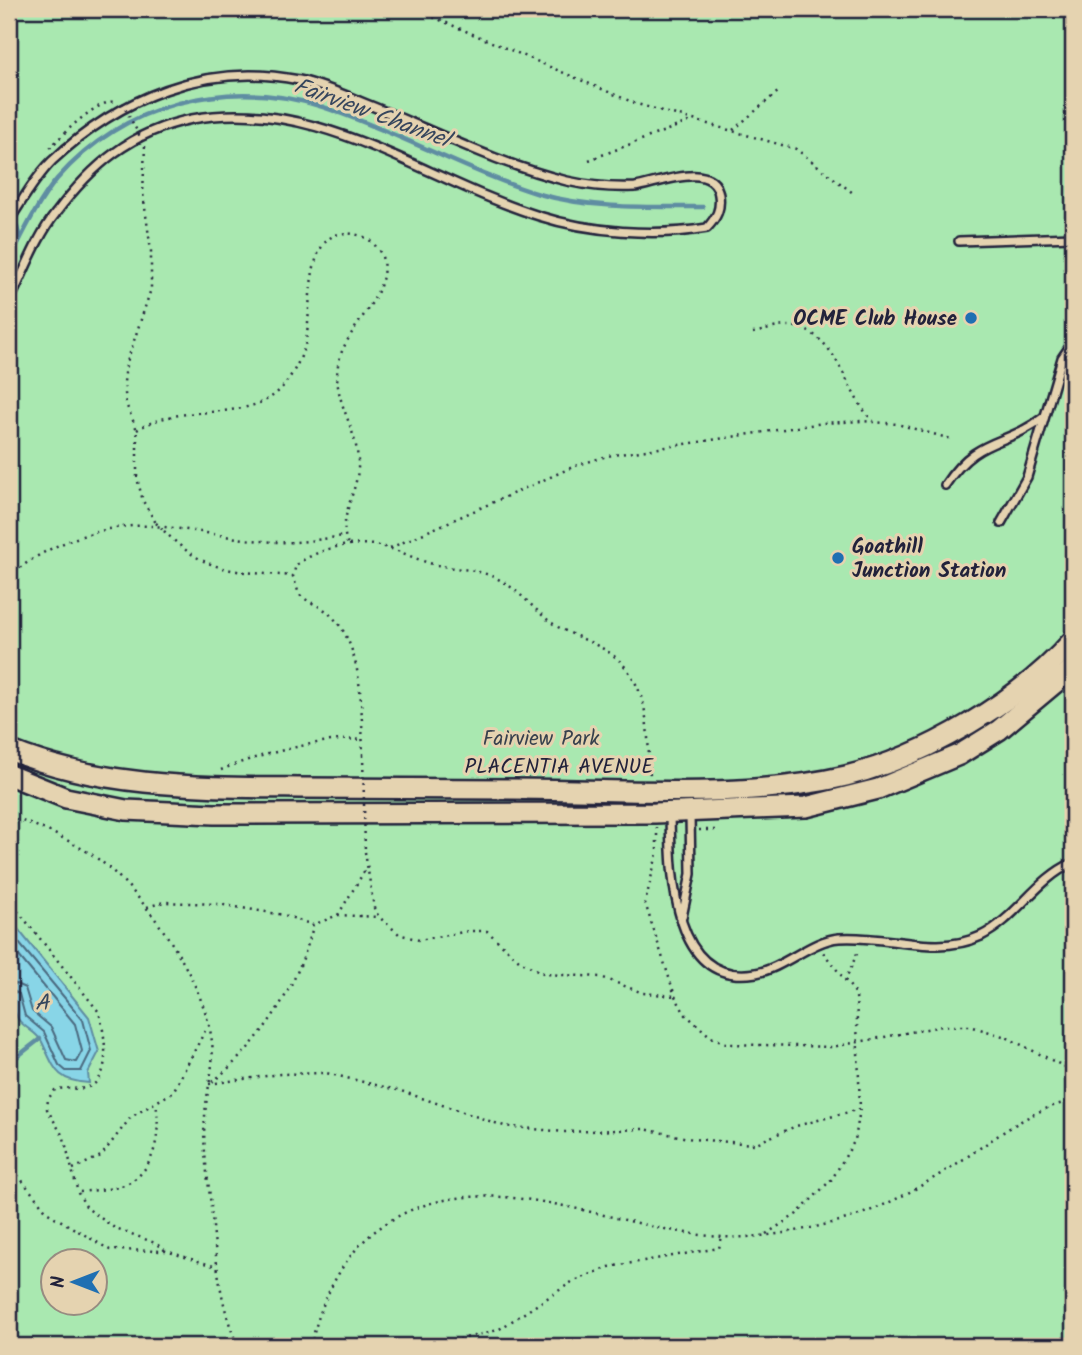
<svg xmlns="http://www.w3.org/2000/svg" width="1082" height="1355" font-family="Kalam,sans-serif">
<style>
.green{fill:#a9e8b0;stroke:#668576;stroke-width:2;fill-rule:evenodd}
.water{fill:#88d5e7;stroke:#5f8da2;stroke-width:2}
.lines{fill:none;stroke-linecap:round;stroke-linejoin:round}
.shore{stroke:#4b6a80;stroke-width:2}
.stream{stroke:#5f8da2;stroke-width:4.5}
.lane-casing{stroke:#22223b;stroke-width:12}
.secondary-casing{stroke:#22223b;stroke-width:24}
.path{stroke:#22223b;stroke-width:2.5;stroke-dasharray:2 5;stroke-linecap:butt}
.lane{stroke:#e5d3b0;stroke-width:7}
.secondary{stroke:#e5d3b0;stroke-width:19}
.path-bridge{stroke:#22223b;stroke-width:2.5;stroke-dasharray:2 5;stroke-linecap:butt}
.poi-dot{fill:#1f6fb2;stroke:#e5d3b0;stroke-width:2.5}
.labels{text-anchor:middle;stroke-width:6;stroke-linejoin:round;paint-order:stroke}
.poi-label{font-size:21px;font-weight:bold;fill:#22223b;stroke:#e5d3b0;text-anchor:end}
.park-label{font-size:21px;fill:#36404d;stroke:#e5d3b0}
.street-label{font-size:21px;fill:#22223b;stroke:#e5d3b0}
.water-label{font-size:23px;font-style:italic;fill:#36465d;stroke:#e5d3b0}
</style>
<rect width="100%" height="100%" fill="#e5d3b0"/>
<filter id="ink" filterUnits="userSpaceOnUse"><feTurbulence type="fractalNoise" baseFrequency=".0143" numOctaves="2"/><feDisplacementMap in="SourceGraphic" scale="14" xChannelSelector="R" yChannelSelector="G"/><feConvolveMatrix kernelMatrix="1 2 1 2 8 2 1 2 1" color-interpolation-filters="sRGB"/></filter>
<g filter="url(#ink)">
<path class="green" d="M9 9H1073V1346H9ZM52 1260H94V1302H52Z"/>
<path class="water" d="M9 918 89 1017 99 1052 88 1073 89 1083C56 1081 55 1069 42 1042 37 1032 24 1028 18 1019 4 995 9 947 9 918Z"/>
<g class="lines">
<g class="shore">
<polyline points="9,931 83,1020 91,1051 81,1071 66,1071 59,1065 44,1032 25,1016 19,994 9,989"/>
<polyline points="9,944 75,1024 82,1051 76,1062 66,1060 51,1027 32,1011 25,988 9,981"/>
</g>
<g class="stream">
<polyline points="17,227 20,239"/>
<path d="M9 261C23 234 37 203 57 179 124 103 227 76 323 107 396 131 465 171 539 194 592 209 648 207 703 207"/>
<polyline points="9,1063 40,1039"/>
</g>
<defs>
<g id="lane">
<path d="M9 221C22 201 35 178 52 161 119 98 206 61 299 80 322 85 347 96 369 105 434 131 498 164 567 181 589 186 611 188 635 187 654 185 714 158 719 195 721 209 717 217 707 228 655 237 589 232 539 216 424 180 317 95 192 119 132 131 92 165 56 213 36 238 24 273 9 302"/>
<polyline points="959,241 1073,237"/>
<path d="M945 485C978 435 1004 448 1044 417"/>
<polyline points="1001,523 1027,477 1062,358 1073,342"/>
<path d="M670 814C671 868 670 988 756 973 784 968 812 940 839 938 886 934 936 957 981 936 1016 919 1037 878 1073 863"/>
<polyline points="682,917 691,874 690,815"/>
</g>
<g id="secondary">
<path d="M9 750C102 788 200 787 300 788 370 788 441 788 512 789 617 789 744 800 846 776 924 757 1020 701 1073 640"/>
<polyline points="9,775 66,798 126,810 214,814 655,813 806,807 878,789 959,755 999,730 1073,668"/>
</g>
</defs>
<use href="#lane" class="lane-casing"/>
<use href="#secondary" class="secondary-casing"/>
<g class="path">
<polyline points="414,9 637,104 796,149 853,193"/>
<polyline points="605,9 638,14 654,9"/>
<polyline points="733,130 779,91"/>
<polyline points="145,146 143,193 151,251 151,289 126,365 124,382 126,404 137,430 137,478 143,501 156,523"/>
<path d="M50 148C65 132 95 101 117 101"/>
<polyline points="589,160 691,121"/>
<path d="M753 333C764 331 780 325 791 326 839 333 843 391 873 421"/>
<path d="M137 430C180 402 237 422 274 395 287 386 301 360 305 345 314 311 299 213 364 237 372 240 382 252 383 261 389 296 348 326 339 360 330 398 357 425 358 462 360 490 336 518 348 545"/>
<path d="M164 531C208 575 235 571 293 576"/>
<polyline points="390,548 575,466 607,456 823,423 862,421 897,424 951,439"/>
<path d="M9 577C44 545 103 523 152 526 200 529 248 544 296 542 312 541 328 538 344 536"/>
<path d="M363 755C361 710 365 642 326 611 317 604 307 602 299 594L293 576 296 565C320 547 358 539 388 548 403 552 417 560 433 564 456 570 479 568 500 580 522 592 537 614 558 627 581 640 609 646 626 668 651 700 647 738 650 775"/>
<path d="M221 770C254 756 327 736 362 740"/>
<path d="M9 817C38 825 65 838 91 854 142 888 205 980 212 1042 215 1067 206 1092 205 1116 202 1146 208 1177 211 1206 216 1254 218 1302 238 1346"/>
<polyline points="657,827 657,854 645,903 675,996 685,1014 711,1037 729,1044 832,1047 942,1026 970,1026 1006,1037 1073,1071"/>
<polyline points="699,830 718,830"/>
<polyline points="365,852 374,908 379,917 399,934 419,940 469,931 487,931 520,961 545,974 601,977 643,993 675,996"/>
<path d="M9 900 99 1012C104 1031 114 1079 88 1087 77 1091 66 1086 55 1090L48 1099 47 1109 64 1138 78 1193 87 1208 113 1227 155 1243 166 1251"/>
<polyline points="147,907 164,902 218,904 284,915 313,925 338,915 379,917"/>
<polyline points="338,915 365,870"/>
<polyline points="845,981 859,949"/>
<path d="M212 1082C260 1045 299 985 313 926"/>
<polyline points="209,1084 280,1074 326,1073 401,1091 504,1126 564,1132 644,1129 693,1139 754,1144 796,1126 860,1109"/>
<polyline points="9,1164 48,1213 110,1250 166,1251 217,1267"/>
<polyline points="73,1169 101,1156 131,1117 173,1092 207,1027"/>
<path d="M80 1192C94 1190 111 1190 124 1185 156 1172 161 1133 156 1103"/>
<polyline points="766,1234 797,1214 832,1179 855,1140 860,1109 856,994 822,951"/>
<path d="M311 1346C319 1305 341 1258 374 1232 476 1152 610 1231 723 1237 761 1239 807 1230 843 1220 882 1209 919 1188 953 1166 990 1143 1029 1108 1073 1101"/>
<polyline points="432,1346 498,1330 572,1282 609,1267 719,1248 722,1237"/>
<polyline points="850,1346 858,1343 873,1346"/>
</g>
<use href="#lane" class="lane"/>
<use href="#secondary" class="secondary"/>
<g class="path-bridge">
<polyline points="122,103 145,146"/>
<polyline points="156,523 164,531"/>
<polyline points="363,755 365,852"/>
</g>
</g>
</g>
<g class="poi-dot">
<circle cx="971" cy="318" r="7"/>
<circle cx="838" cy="558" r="7"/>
</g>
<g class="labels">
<g class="poi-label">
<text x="957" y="325">OCME Club House</text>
<text x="852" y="553" text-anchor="start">Goathill<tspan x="852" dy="24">Junction Station</tspan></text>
</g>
<g class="park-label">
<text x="541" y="745">Fairview Park</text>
</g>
<g class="street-label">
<text x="559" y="773">PLACENTIA AVENUE</text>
</g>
<g class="water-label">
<text transform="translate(372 112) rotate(20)" y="8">Fairview Channel</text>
<text x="42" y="1010">A</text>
</g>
</g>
<rect width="1082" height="1355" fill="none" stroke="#e5d3b0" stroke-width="35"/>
<rect x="18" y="18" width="1047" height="1320" fill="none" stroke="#22223b" stroke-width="2.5" filter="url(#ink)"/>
<g transform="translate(74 1282) rotate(270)"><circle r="33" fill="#e5d3b0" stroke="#978c81" stroke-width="2"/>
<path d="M0-5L12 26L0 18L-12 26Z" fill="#1f6fb2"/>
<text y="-10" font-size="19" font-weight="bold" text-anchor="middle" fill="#22223b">N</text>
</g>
</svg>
